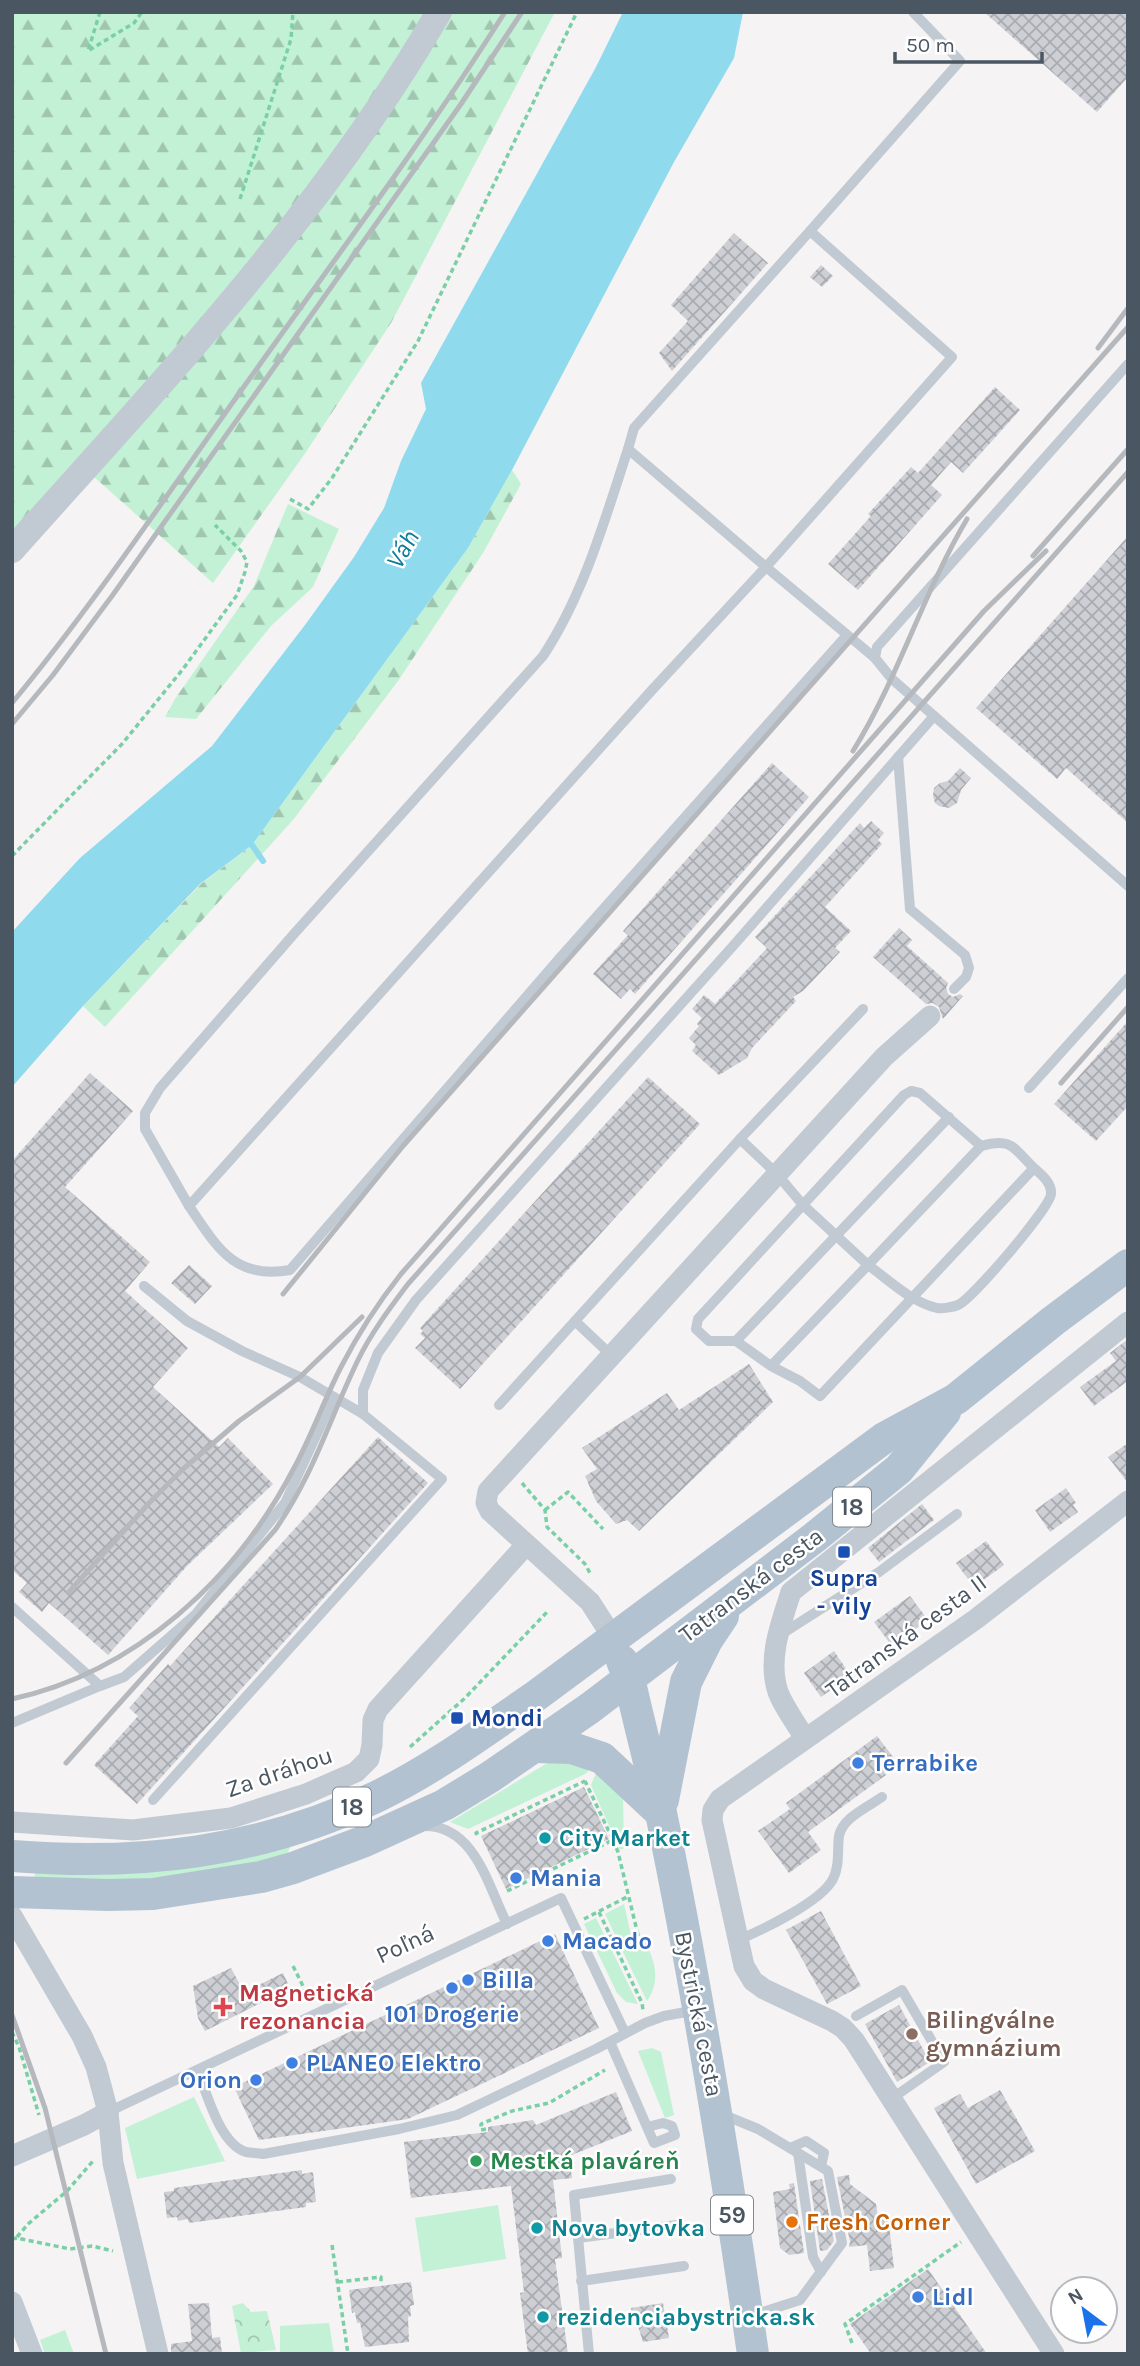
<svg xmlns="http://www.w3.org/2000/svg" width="1140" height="2366" font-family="Karla,sans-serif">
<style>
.grass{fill:#c3f1d5}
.forest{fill:url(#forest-firs)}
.park{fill:url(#park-crowns)}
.water{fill:#90daee}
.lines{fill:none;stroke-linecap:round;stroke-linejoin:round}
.stream{stroke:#90daee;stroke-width:6}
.building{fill:url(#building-cross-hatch)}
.path{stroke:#7ad0a6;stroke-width:3.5;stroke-dasharray:5 3.5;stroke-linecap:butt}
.service{stroke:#c1cad2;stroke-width:10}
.minor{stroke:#c1cad2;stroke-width:21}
.tertiary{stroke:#c1cad2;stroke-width:26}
.primary{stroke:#b3c2d1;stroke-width:32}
.rail{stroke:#b5b8bd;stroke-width:5}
.transit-dot{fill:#1a4fb4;stroke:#fff;stroke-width:2.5}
.shop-dot{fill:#3f7fe0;stroke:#fff;stroke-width:2.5}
.culture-dot{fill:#0f9aa8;stroke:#fff;stroke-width:2.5}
.health-dot{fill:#e0444e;stroke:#fff;stroke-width:2.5}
.education-dot{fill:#8d6e63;stroke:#fff;stroke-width:2.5}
.leisure-dot{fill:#2e9e5b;stroke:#fff;stroke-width:2.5}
.food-dot{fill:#e8710a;stroke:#fff;stroke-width:2.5}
.labels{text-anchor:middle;stroke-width:5;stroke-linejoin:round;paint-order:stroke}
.shield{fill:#fff;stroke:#808990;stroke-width:2}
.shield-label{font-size:23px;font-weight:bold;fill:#4a5661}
.transit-label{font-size:24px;font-weight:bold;fill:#164399;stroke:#fff}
.street-label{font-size:24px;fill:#4a5661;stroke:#fff}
.shop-label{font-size:24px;font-weight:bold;fill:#366cbe;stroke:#fff;text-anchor:start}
.culture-label{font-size:24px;font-weight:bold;fill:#0d838f;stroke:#fff;text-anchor:start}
.health-label{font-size:24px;font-weight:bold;fill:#be3a42;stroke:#fff;text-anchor:start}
.education-label{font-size:24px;font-weight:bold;fill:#785e54;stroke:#fff;text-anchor:start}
.leisure-label{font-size:24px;font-weight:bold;fill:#27864d;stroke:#fff;text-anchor:start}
.food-label{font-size:24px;font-weight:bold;fill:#c56008;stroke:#fff;text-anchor:start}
.water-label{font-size:26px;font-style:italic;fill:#0c7c9b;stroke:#fff}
</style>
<defs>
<pattern id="forest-firs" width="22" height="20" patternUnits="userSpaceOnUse" patternTransform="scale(1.75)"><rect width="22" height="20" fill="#c3f1d5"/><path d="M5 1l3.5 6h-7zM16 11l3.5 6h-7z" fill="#a0c6b0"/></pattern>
<pattern id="park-crowns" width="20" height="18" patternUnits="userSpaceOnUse" patternTransform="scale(1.75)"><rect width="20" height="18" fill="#c3f1d5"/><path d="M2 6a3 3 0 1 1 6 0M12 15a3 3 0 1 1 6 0" fill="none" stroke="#a0c6b0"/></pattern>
<pattern id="building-cross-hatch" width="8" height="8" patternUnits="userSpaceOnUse" patternTransform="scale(1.75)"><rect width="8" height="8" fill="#cdcfd5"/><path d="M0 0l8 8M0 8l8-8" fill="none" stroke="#a8abb0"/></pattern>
</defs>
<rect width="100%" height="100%" fill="#f5f3f3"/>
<g class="grass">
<polygon points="549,1762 591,1762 587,1773 468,1829 450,1822"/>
<polygon points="599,1766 623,1795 624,1848 620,1850 591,1785"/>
<polygon points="291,1846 287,1854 245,1867 151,1882 34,1882 35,1872"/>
<polygon points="624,1904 631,1935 618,1941 605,1914"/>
<polygon points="596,1918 638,2004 626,2002 617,1993 584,1924"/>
<path d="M643 1937C654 1959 662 1979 647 2001L621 1948Z"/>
<polygon points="652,2048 661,2052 674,2115 665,2118 638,2051"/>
<polygon points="194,2097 225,2161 137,2179 125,2128"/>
<polygon points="498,2205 506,2259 423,2272 415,2218"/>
<polygon points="329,2323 334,2354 280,2354 280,2326"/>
<polygon points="65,2330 74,2354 45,2354 40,2340"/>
</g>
<g class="forest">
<polygon points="12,12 555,12 391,323 304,455 213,583 84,468 12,548"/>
<polygon points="512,470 521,484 483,553 398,681 293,820 105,1027 83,1006 201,884 252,845 468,548"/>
<polygon points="288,504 339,529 313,587 271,626 196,719 165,717 175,699 254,586"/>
</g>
<polygon class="park" points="243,2303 251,2312 267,2311 276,2350 241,2353 232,2306"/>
<polygon class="water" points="623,12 743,12 734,58 674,162 512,470 468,548 252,845 200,884 83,1006 12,1087 12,932 80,858 212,746 305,625 354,557 384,508 401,461 426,409 421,383 596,67"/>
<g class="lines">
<polyline class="stream" points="246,842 252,845 263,861"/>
</g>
<g class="building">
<polygon points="984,12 1128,12 1128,77 1097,112"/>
<polygon points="734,233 768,263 672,371 659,353 688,321 671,305"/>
<polygon points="821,265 833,276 822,287 810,277"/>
<polygon points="995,387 1020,410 963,473 951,462 931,485 942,495 858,590 828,564 871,516 868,514 911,467 918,473"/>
<polygon points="1128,536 1128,823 1066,768 1057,779 976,708"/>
<polygon points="772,763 809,797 635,994 630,989 621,999 593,974 628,935 623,931"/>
<polygon points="960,768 971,778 961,790 957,803 949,808 939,806 935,803 933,796 934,788 940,783 948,781"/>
<polygon points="871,821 884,833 878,840 882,844 825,907 851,931 835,948 840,952 803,991 793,997 796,1001 752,1048 747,1058 719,1075 692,1051 696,1045 689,1038 699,1026 697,1024 702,1018 692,1009 704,995 715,1004 767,948 755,937 860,823 864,828"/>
<polygon points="899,928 912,940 907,946 948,983 946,988 948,994 953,997 960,994 963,996 943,1019 939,1007 933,1003 926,1004 873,957"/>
<polygon points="1128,1021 1128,1106 1096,1141 1054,1104"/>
<polygon points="90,1073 133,1111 65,1187 150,1262 125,1291 188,1348 153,1387 219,1447 228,1438 273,1484 187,1566 108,1655 49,1603 42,1612 19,1592 27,1583 12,1570 12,1161"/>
<polygon points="648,1077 700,1124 460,1389 415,1348 425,1338 420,1334 423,1331 420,1328"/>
<polygon points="189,1265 212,1286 195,1304 171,1283"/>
<polygon points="1128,1339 1128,1381 1094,1406 1080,1387 1116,1361 1110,1353"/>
<polygon points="749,1364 773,1402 639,1531 627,1520 616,1524 596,1501 585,1476 597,1469 582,1448 667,1393 679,1410"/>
<polygon points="378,1437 428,1483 137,1804 94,1765 138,1716 129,1708 168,1664 170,1666"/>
<polygon points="1128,1443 1128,1483 1108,1457"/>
<polygon points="1066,1488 1076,1503 1073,1505 1078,1512 1050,1532 1035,1510"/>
<polygon points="922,1504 934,1520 879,1562 868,1548"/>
<polygon points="986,1541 1004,1565 974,1587 956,1563"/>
<polygon points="910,1596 928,1620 892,1646 874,1622"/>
<polygon points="834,1651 851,1676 821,1697 804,1673"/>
<polygon points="877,1736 897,1762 884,1772 886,1775 808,1832 821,1850 789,1873 758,1831 790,1809 786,1803"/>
<polygon points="584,1787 609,1839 506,1889 481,1836"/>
<polygon points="821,1911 861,1986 827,2004 786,1930"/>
<polygon points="555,1934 599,2028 408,2119 259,2140 234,2087"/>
<polygon points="231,1968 244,1992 283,1973 290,1988 205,2031 198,2018 193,1986"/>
<polygon points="899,2005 930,2062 897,2082 865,2024"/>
<polygon points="1000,2090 1035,2151 976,2184 934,2108 960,2094 968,2108"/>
<polygon points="616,2092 632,2131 569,2156 572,2178 553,2180 562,2258 555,2259 568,2354 528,2354 520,2293 524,2292 511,2186 411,2198 404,2142 488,2132 488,2127 533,2120 536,2125"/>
<polygon points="302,2170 302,2174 313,2172 316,2202 306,2203 306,2207 189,2223 188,2219 178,2221 177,2217 167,2218 164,2192 174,2191 174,2188"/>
<polygon points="849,2175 850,2184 876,2204 878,2218 888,2217 894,2268 870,2271 867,2245 849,2247 850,2242 837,2177"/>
<polygon points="822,2179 834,2241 827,2250 820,2251 810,2181"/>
<polygon points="794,2183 804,2253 789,2255 780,2248 773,2192 790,2189 789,2184"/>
<polygon points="928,2269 987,2354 871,2354 850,2324"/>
<polygon points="411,2282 414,2305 410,2306 411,2316 408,2317 409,2342 365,2347 360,2323 357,2323 355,2312 352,2313 349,2290"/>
<polygon points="209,2303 212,2338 220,2337 222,2354 171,2354 171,2344 192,2341 188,2304"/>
<polygon points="663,2303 669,2338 643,2342 638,2326 634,2323 631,2308"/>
</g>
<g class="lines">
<g class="path">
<polyline points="100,12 88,51 134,23 142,12"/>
<polyline points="240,199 291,39 293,12"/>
<polyline points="290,499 308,509 332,478 418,341 577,12"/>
<polyline points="12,856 122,744 183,669 237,595 245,572 247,562 241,551 215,525"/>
<polyline points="522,1483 545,1510 547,1527 585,1564 591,1575"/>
<polyline points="545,1510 568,1492 603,1529"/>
<polyline points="410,1747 465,1698 548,1611"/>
<polyline points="477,1835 476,1833 585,1781"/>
<polyline points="613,1840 618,1852 638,1935 615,1946"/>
<polyline points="507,1891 613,1840 585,1781 586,1779"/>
<polyline points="599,1912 642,2003 643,2010"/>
<polyline points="584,1919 629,1896"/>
<polyline points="293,1966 310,2000"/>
<polyline points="12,2032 19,2047 39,2115"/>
<polyline points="217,2081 228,2083"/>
<polyline points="486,2129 481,2130 481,2124 512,2111 549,2103 605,2070"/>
<polyline points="17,2237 28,2224 67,2191 93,2161"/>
<polyline points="12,2239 17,2238 70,2249 92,2246 113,2251"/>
<polyline points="332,2245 348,2354"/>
<polyline points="338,2282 381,2277 381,2282"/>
<polyline points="852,2343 845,2324 961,2242"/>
</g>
<g class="service">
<path d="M810 231 634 428 628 449 766 567 652 690 189 1206C217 1247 234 1280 290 1270L558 960 847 635"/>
<polyline points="1128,364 877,647 875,658 892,679 1128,886"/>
<polyline points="875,658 766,567 952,357 810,231 960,61 913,12"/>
<polyline points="898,757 910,909 965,955 969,968 966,977 954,989"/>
<polyline points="1029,1088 1128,978"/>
<polyline points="740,1139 777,1174 803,1205 868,1265 981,1146"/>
<path d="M189 1206 145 1129V1113L160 1088 293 935 543 656C584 594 605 519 628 449"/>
<polyline points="144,1286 187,1321 242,1351 300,1377 363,1414"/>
<polyline points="575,1321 740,1139 863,1009"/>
<polyline points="736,1341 949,1117"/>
<path d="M771 1366 800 1381 820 1396 1034 1168C1013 1148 1012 1137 981 1146L920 1093 911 1091 904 1095 698 1319 696 1329 709 1341H736L771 1366 868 1265C889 1280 911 1302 937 1308 942 1309 953 1307 958 1305 971 1300 1050 1208 1051 1194 1052 1183 1042 1175 1034 1168"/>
<polyline points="499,1405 575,1321 611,1355"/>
<polyline points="12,1607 100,1686 124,1677 196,1614 285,1503 334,1397"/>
<polyline points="780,1635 879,1572 957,1514"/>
<polyline points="12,1723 100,1686"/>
<polyline points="153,1800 442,1479 363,1414 363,1390 378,1353 416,1300 733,946 934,716"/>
<path d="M425 1826C475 1826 488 1886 507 1924"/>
<path d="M738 1940C762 1930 821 1902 833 1879 840 1865 837 1851 839 1836 842 1818 868 1807 882 1797"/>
<polyline points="856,2016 902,1990 944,2062 891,2099"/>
<polyline points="610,2042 654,2143 675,2135 672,2126 663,2123 647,2127"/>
<path d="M198 2071C207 2094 220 2144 246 2152 251 2153 258 2153 263 2154L399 2129 457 2115 596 2049 645 2023 664 2016 697 2010"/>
<polyline points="108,2112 561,1898 625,2033"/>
<polyline points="719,2113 758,2129 828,2171 842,2243 800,2300 750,2316"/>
<polyline points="790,2148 806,2141 824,2153 821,2166"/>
<polyline points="798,2153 813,2257 821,2272"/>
<polyline points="578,2238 677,2225"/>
<polyline points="581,2281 684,2266"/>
<polyline points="589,2354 574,2195 671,2179"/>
</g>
<g class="minor">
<polyline points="613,1638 590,1602 490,1511 486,1503 488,1491 884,1057 930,1016"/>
<path d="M805 1739C797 1724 784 1708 778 1692 767 1659 781 1623 791 1592L1128 1322"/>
<polyline points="12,1822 133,1830 231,1818 306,1794 356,1772 369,1759 372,1745 373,1720 378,1709 526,1545"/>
<polyline points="12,1916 82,2036 96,2067 108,2112 113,2163 158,2354"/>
<polyline points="12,2156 84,2125 108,2112"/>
<polyline points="12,2302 32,2354"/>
<polyline points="1054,2354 854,2040 843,2028 832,2021 764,1989 753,1981 744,1966 712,1820 713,1810 720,1799 976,1619 1128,1501"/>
</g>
<path class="tertiary" d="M12 550C164 380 324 211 439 12"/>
<g class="primary">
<path d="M622 1661 629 1678C639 1723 651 1768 661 1813 698 1992 727 2173 753 2354"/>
<polyline points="535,1747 572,1748 602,1758 660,1812"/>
<polyline points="663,1800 686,1682 707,1640 723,1616"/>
<path d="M12 1856C141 1866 258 1853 376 1797 432 1770 482 1733 533 1698L884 1438 956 1399 1053 1321 1128 1265"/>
<polyline points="12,1892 108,1895 153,1894 261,1877 293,1868 365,1841 444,1805 490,1777 590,1708 815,1537 899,1469 945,1412"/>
</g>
<g class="rail">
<polyline points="1098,348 1128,308"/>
<polyline points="1033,556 1128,449"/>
<path d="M12 703C93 605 164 499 238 395 328 268 422 143 505 12"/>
<polyline points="12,724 53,675 112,596 461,104 522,12"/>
<path d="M853 751C899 677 923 593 967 519"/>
<polyline points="1061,1083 1128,1007"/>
<polyline points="283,1294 403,1146 1128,327"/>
<polyline points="69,1592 150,1502 182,1470 239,1421 300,1377 362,1317"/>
<path d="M12 1699C136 1672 237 1578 294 1468 312 1435 324 1400 341 1367 358 1334 378 1303 401 1274L984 611 1046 551"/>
<path d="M66 1763 275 1530C314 1474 329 1420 358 1360 371 1333 390 1308 408 1284L1128 472"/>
<polyline points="12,2015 45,2108 106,2354"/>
</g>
</g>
<g class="transit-dot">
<rect x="837" y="1545" width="14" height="14" rx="3.5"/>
<rect x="450" y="1711" width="14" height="14" rx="3.5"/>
</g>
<g class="shop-dot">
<circle cx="858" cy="1763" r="7"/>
<circle cx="516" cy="1878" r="7"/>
<circle cx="548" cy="1941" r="7"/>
<circle cx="468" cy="1980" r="7"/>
<circle cx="452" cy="1988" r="7"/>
<circle cx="292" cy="2063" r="7"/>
<circle cx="256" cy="2080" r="7"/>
<circle cx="918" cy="2297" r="7"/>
</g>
<g class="culture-dot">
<circle cx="545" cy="1838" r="7"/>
<circle cx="537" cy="2228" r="7"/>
<circle cx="543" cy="2317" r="7"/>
</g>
<path class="health-dot" d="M219.5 1996.5h7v7h7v7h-7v7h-7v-7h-7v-7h7z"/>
<circle class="education-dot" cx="912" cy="2034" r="7"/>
<circle class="leisure-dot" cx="476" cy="2161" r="7"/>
<circle class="food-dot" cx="792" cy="2222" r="7"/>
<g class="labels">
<g class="shield">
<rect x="833" y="1487.5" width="38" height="39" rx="5"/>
<rect x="333" y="1787.5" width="38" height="39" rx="5"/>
<rect x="711" y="2195.5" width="42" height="39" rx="5"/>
</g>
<g class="shield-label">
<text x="852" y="1515">18</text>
<text x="352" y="1815">18</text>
<text x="732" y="2223">59</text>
</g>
<g class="transit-label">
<text x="844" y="1586">Supra<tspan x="844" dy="28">- vily</tspan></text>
<text x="471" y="1726" text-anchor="start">Mondi</text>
</g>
<g class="street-label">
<text transform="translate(751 1585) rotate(-37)" y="8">Tatranská cesta</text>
<text transform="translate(906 1636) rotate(-36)" y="8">Tatranská cesta II</text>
<text transform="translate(279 1772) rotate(-19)" y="8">Za dráhou</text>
<text transform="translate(405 1944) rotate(-25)" y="8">Poľná</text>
<text transform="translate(699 2014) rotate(79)" y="8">Bystrická cesta</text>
</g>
<g class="shop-label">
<text x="872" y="1771">Terrabike</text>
<text x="530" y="1886">Mania</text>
<text x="562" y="1949">Macado</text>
<text x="482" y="1988">Billa</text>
<text x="452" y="2022" text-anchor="middle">101 Drogerie</text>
<text x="306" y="2071">PLANEO Elektro</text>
<text x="242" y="2088" text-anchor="end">Orion</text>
<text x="932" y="2305">Lidl</text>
</g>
<g class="culture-label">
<text x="559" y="1846">City Market</text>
<text x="551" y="2236">Nova bytovka</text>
<text x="557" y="2325">rezidenciabystricka.sk</text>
</g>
<g class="health-label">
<text x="239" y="2001">Magnetická<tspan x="239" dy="28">rezonancia</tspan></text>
</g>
<g class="education-label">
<text x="926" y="2028">Bilingválne<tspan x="926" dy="28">gymnázium</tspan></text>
</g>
<g class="leisure-label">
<text x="490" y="2169">Mestká plaváreň</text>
</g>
<g class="food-label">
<text x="806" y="2230">Fresh Corner</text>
</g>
<g class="water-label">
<text transform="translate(402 549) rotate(-60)" y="9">Váh</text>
</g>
</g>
<rect width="1140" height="2366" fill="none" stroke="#4a5661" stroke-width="28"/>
<g transform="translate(1084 2310) rotate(328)"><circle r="33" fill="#ffffff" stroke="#b7bbc0" stroke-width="2"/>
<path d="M0-5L12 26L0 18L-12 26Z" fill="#1a73e8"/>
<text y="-10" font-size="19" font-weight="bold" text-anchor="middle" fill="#4a5661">N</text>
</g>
<path d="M895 52v10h147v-10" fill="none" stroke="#4a5661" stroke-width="3.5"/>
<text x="906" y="52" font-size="21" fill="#4a5661" stroke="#ffffff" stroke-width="5" paint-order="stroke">50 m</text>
</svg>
